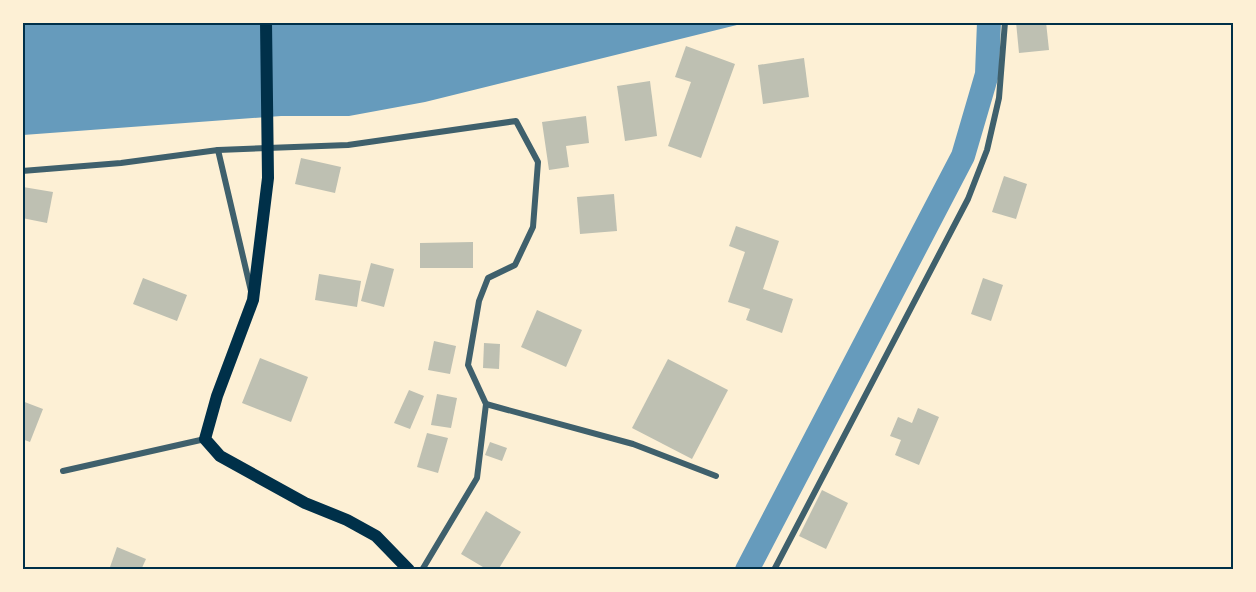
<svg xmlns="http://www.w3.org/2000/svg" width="1256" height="592" font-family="'Noto Serif',serif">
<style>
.water{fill:#669bbc}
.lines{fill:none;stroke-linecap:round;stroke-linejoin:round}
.canal{stroke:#669bbc;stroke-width:24}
.building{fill:#bec0b2}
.minor{stroke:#3f606c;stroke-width:6}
.secondary{stroke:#003049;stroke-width:12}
.neatline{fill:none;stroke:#003049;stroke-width:2}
</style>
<rect width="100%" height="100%" fill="#fdf0d5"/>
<polygon class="water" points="23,23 745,23 425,102 349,116 281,116 23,135"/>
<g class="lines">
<polyline class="canal" points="747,570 963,156 987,74 989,22"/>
</g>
<g class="building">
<polygon points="1016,22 1046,22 1049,50 1019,53"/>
<polygon points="686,46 735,64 701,158 668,146 691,82 675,77"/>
<polygon points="804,58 809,97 763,104 758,65"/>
<polygon points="650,81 657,136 625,141 617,86"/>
<polygon points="586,116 589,143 566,146 569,167 549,170 542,122"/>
<polygon points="301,158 341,167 335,193 295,184"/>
<polygon points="1004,176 1027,184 1016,219 992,212"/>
<polygon points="23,187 53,192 47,223 22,218"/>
<polygon points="614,194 617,231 580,234 577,197"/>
<polygon points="736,226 779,241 763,289 793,299 782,333 746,320 750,309 728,302 745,252 729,246"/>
<polygon points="473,242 473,268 420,268 420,243"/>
<polygon points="371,263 394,269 384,307 361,301"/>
<polygon points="319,274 361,281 357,307 315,300"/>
<polygon points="143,278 187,295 177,321 133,304"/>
<polygon points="983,278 1003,285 991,321 971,314"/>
<polygon points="537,310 582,330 566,367 521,347"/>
<polygon points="434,341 456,346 450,374 428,370"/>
<polygon points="484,343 500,344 499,369 483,368"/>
<polygon points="260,358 308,377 291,422 242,403"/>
<polygon points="668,359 728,390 692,459 632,428"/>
<polygon points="409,390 424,396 410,429 394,423"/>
<polygon points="437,394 457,398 451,428 431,425"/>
<polygon points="22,401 43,409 30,442 22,439"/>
<polygon points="918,408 939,417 919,465 895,455 901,440 890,436 898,417 912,423"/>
<polygon points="427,433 448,438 438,473 417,467"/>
<polygon points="490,442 507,448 502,461 485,455"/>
<polygon points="822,490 848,503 826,549 799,536"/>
<polygon points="486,511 521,532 498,570 488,570 461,554"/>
<polygon points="117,547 146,559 141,570 109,570"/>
</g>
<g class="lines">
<g class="minor">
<polyline points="218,150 348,145 516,121 538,162 533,227 515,265 488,278 479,301 468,365 486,404 477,478 422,570"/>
<polyline points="22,171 121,163 218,150 251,291"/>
<polyline points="486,404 633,444 716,476"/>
<polyline points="63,471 205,439"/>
<polyline points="774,570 968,199 987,150 999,98 1005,22"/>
</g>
<polyline class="secondary" points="266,22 268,178 253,300 217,396 205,439 220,456 305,503 347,520 376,536 409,570"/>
</g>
<rect width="1256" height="592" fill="none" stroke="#fdf0d5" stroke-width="48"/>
<rect x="24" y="24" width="1208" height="544" class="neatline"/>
</svg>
